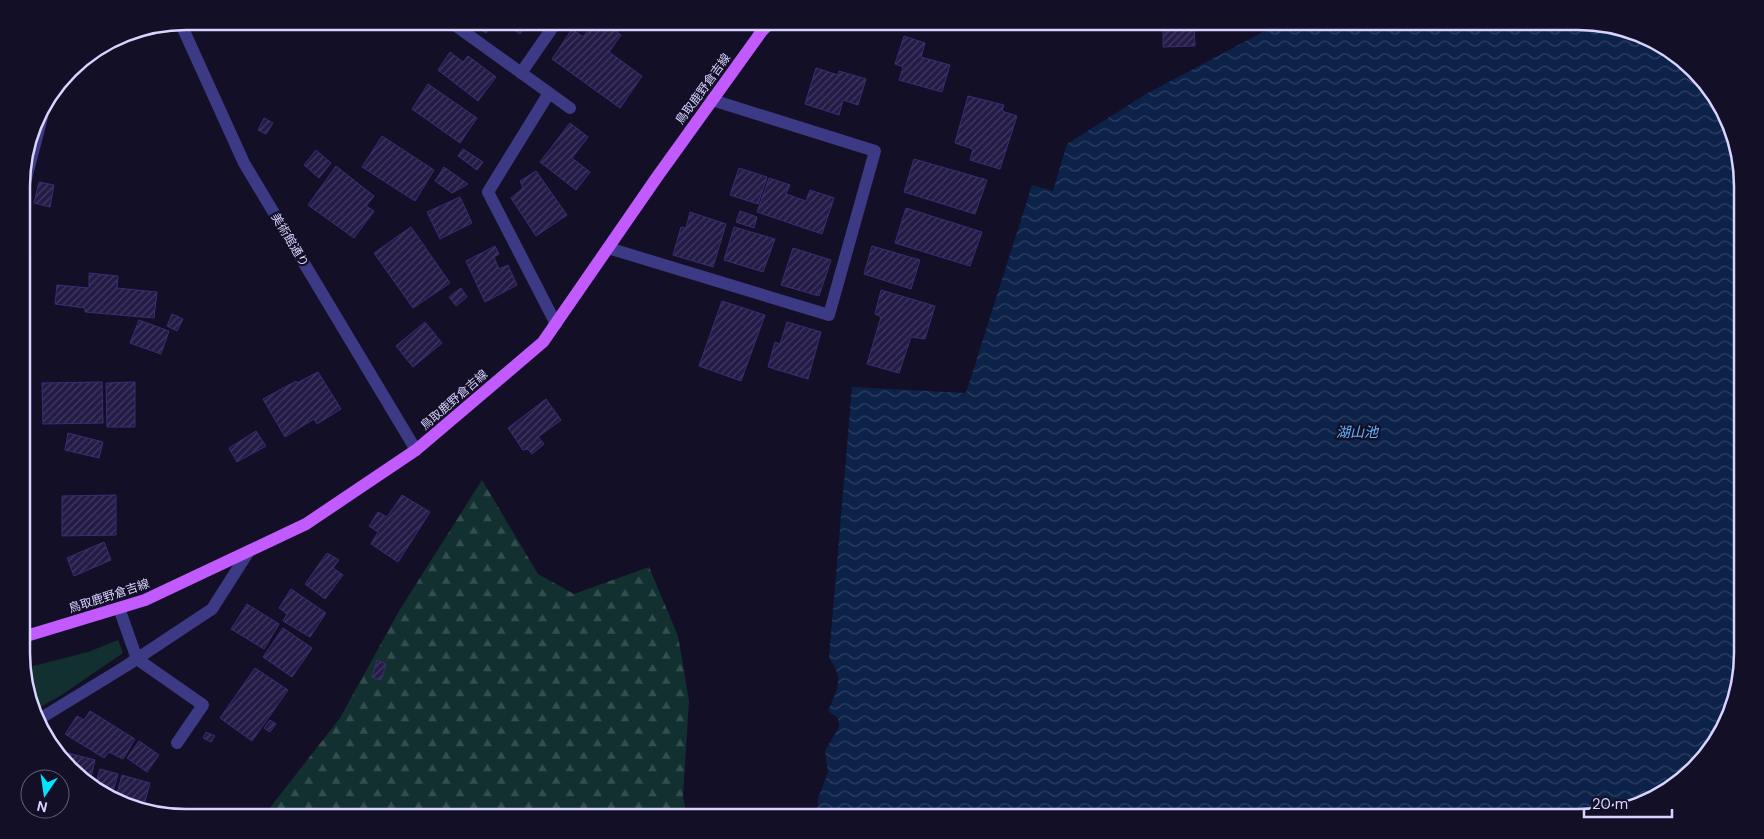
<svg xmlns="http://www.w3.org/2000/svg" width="1764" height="839" font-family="'DM Sans','Noto Sans JP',sans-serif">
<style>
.green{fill:#12302f}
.forest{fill:url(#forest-firs)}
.water{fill:url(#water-waves)}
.building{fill:url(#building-hatch);stroke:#3b2d73}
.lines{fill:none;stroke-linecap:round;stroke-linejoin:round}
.service{stroke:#3d3a85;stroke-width:12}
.minor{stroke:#3d3a85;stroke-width:12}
.primary{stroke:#c25bff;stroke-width:12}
.labels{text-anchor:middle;stroke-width:4.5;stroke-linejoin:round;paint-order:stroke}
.street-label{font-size:12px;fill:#d9d4ff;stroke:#130f26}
.water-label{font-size:14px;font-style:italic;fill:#62b6ff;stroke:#130f26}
.rim{fill:none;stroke:#d9d4ff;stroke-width:2.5}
</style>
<defs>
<pattern id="forest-firs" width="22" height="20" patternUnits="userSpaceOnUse" patternTransform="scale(1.25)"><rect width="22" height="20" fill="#12302f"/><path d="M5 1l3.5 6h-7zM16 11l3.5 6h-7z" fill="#344d4e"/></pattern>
<pattern id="water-waves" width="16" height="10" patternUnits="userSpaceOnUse" patternTransform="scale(1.25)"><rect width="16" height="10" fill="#0c2248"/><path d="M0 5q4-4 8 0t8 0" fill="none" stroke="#2f4163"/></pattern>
<pattern id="building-hatch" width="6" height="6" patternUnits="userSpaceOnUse" patternTransform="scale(1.25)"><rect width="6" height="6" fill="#241b47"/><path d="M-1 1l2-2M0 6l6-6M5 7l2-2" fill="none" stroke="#433b63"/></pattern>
</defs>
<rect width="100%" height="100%" fill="#130f26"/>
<polygon class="green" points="118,640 123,653 60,696 37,709 23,670 29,667 88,652"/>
<polygon class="forest" points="482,480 538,574 574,594 649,567 678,636 689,701 683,796 687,818 262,818 340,718 399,611"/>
<path class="water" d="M1284 21H1578L1651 38 1709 86 1741 165 1743 653 1726 726 1670 790 1589 817 817 818 818 799 828 772 825 751 839 727 838 718 828 711C837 689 845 679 829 658L852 387 966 393 1032 185 1053 191 1067 144 1146 94Z"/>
<g class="building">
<polygon points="468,21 494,21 486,33"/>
<polygon points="502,21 529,21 520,34"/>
<polygon points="595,21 602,21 621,35 609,52 642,76 620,108 552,59 572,29 583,37"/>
<polygon points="1135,21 1201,21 1201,23 1194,24 1195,46 1163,47 1163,30 1136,30"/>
<polygon points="904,36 925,43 921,57 950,65 942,92 899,80 903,67 895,64"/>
<polygon points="450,52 463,62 468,56 496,77 478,101 438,70"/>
<polygon points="816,68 838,75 839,71 866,79 858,105 843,100 839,115 805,104"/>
<polygon points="428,84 477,118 460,143 412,109"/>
<polygon points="968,96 1004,105 1002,111 1017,116 1000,169 970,160 973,149 955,143"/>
<polygon points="264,118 273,123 266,134 258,130"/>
<polygon points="570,123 588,137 572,158 590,172 576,190 540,162"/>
<polygon points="382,136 434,170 415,201 362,167"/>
<polygon points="463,149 483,162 477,170 458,156"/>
<polygon points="316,150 331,163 319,178 304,165"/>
<polygon points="914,159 987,180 975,214 904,192"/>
<polygon points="336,166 374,196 366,206 374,211 354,238 308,205"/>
<polygon points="444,167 468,184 452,193 435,181"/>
<polygon points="739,168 767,177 758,204 730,195"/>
<polygon points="536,171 567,215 536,236 511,198 523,188 520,181"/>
<polygon points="769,178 790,185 786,194 806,201 810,190 834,198 822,234 757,212"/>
<polygon points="39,182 54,185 50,207 34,203"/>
<polygon points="460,197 472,223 440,239 427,212"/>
<polygon points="906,208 982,232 970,266 895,243"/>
<polygon points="740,211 757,217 754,228 736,222"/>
<polygon points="690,212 726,224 713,267 673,255 681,227 686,228"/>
<polygon points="411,227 450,283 413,308 374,253"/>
<polygon points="734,227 775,239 763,272 724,260"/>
<polygon points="495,246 499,254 494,257 499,269 508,265 517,285 485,302 466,261"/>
<polygon points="872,246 920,260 911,289 864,274"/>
<polygon points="793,248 831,260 819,296 781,285"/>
<polygon points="89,273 118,276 117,288 157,292 154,318 85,312 85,308 55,304 57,285 89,288"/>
<polygon points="461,288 467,297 456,306 449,297"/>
<polygon points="881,290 935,306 925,339 911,337 899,373 867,364 881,317 875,314"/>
<polygon points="722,301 765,315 741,381 699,366"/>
<polygon points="172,314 183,319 177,331 167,326"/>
<polygon points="139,320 169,331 161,354 130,343"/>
<polygon points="425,322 442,343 413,367 396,346"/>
<polygon points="787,322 821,332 808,379 768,367 775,342 780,344"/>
<polygon points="318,372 341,409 317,424 314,419 285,437 263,399 296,381 297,383"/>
<polygon points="102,382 103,423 43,424 42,383"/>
<polygon points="135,382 135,427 107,427 106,383"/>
<polygon points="546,399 561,420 538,437 544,444 532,454 528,449 523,450 508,428"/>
<polygon points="256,431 266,446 237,462 229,448"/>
<polygon points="68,433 103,442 99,458 65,450"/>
<polygon points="116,495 116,535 62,536 62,496"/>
<polygon points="402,495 430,512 398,562 371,544 378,532 369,526 378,512 387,517"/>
<polygon points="104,542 111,560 74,576 67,558"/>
<polygon points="327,553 339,560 333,568 343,575 325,599 305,584"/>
<polygon points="291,589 326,613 310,637 283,621 287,614 279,608"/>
<polygon points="247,604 279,624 264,649 231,629"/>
<polygon points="283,628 312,648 292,677 263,657"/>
<polygon points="377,660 386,664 381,680 372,677"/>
<polygon points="255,668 288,690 252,741 220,718"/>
<polygon points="90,711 135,739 123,759 109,752 104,758 65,734 77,716 84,720"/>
<polygon points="270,720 276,724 270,732 264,728"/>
<polygon points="206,732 215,736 211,742 203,738"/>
<polygon points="139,741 159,755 147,772 127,758"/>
<polygon points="68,753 95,760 90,782 65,762"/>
<polygon points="100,769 118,774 111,799 95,786"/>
<polygon points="122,775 150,783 143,808 115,801"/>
</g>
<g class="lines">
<polyline class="service" points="137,659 203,705 177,743"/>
<g class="minor">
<polyline points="449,21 570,108"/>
<polyline points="180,22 244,163 416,450"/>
<polyline points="521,73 557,21"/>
<polyline points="549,93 488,192 556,324"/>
<polyline points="22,194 46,102"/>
<polyline points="608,248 829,315 875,151 712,100"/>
<polyline points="119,608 137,659"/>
<polyline points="41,718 126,666 212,609 249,551"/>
</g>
<polyline class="primary" points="23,637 145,600 306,524 416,450 543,342 657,177 762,31 772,21"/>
</g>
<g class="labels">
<g class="street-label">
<text transform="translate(703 89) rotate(-54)" y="4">鳥取鹿野倉吉線</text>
<text transform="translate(290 240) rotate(59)" y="4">美術館通り</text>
<text transform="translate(454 400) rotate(-41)" y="4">鳥取鹿野倉吉線</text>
<text transform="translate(109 596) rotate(-18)" y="4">鳥取鹿野倉吉線</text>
</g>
<g class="water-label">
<text x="1357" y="437">湖山池</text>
</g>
</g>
<path d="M0 0H1764V839H0ZM186 30H1578A156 156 0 0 1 1734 186V653A156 156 0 0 1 1578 809H186A156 156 0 0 1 30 653V186A156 156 0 0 1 186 30Z" fill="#130f26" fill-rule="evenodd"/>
<path class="rim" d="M186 30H1578A156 156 0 0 1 1734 186V653A156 156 0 0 1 1578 809H186A156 156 0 0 1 30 653V186A156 156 0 0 1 186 30Z"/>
<g transform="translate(45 794) rotate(193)"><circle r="24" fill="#130f26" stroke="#625e7d"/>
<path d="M0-4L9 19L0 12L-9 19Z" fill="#00e5ff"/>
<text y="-8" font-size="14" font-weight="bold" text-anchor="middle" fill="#d9d4ff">N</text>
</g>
<path d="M1584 809v8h88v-8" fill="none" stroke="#d9d4ff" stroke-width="2.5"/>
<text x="1592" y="809" font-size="15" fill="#d9d4ff" stroke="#130f26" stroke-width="4" paint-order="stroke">20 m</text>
</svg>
